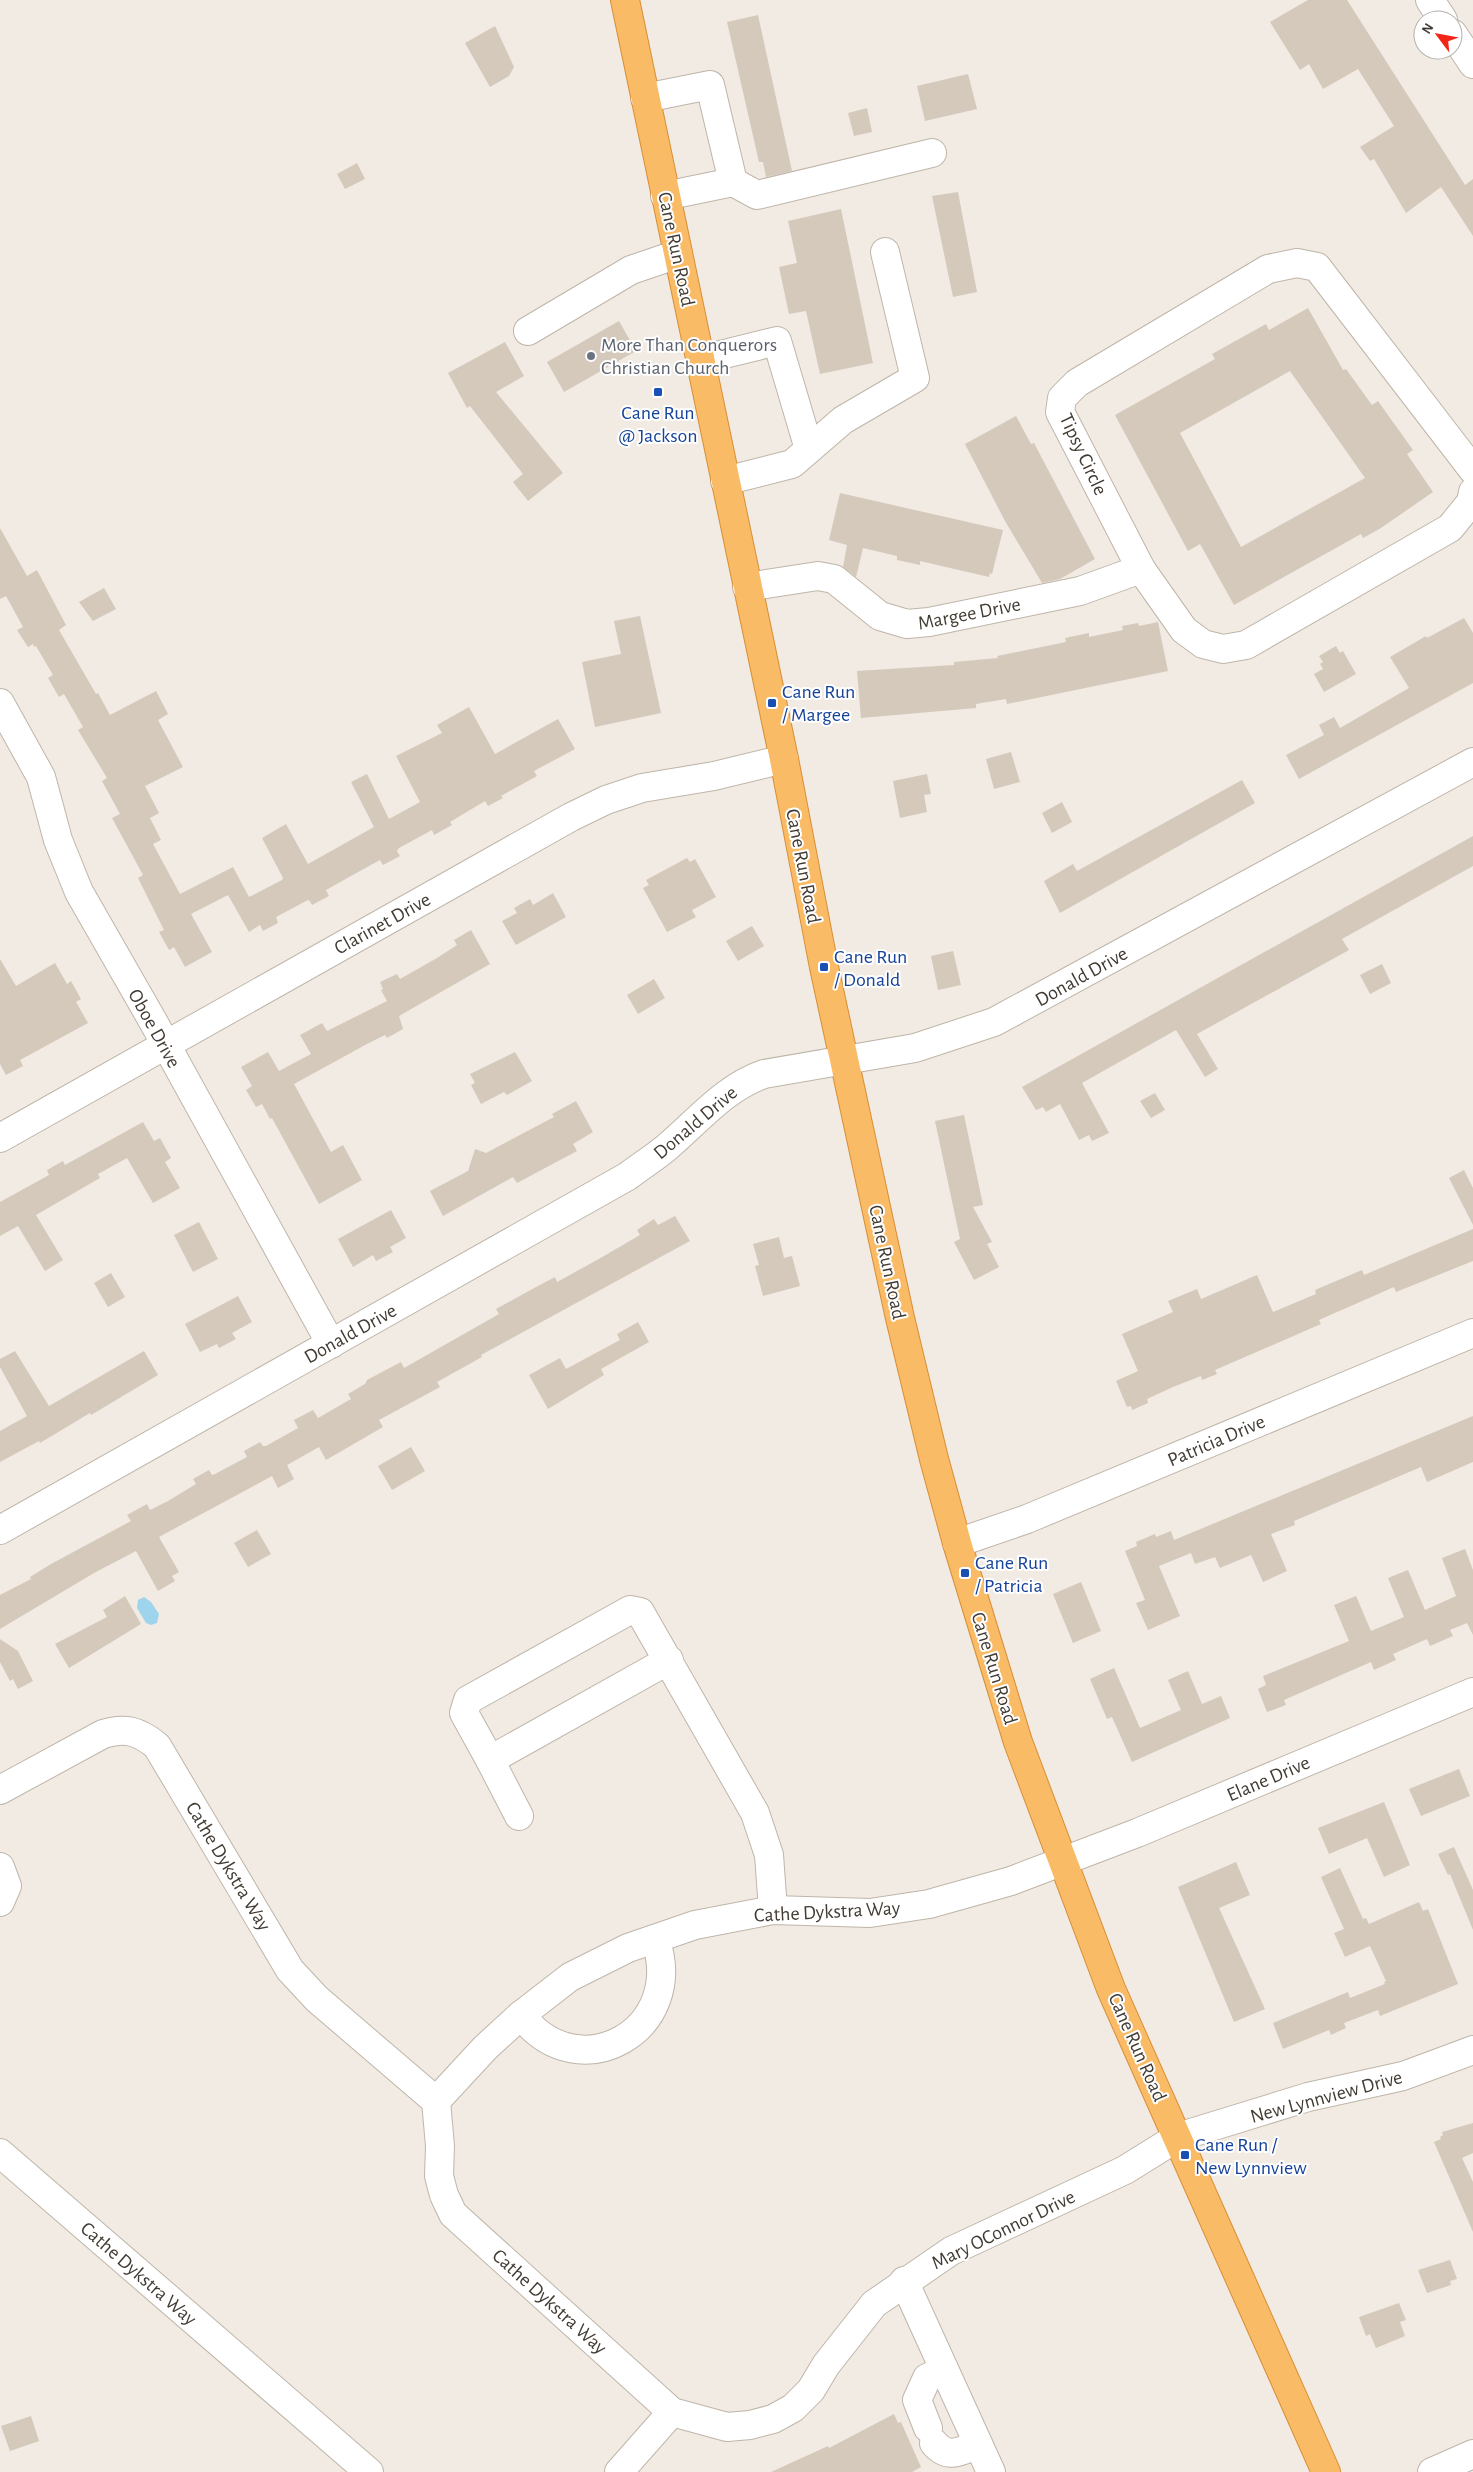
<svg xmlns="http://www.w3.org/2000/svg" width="1473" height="2472" font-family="'Alegreya Sans',sans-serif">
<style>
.water{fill:#9fd4ed}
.building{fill:#d5c9bc;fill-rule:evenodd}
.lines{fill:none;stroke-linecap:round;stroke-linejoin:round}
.minor-casing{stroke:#bfb5a9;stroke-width:30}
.highway-casing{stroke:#d88e36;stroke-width:30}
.minor{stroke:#fff;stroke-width:28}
.highway{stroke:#f9bb65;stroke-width:28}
.worship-dot{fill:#6b7280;stroke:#fff;stroke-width:2}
.transit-dot{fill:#1a4fb4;stroke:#fff;stroke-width:2}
.labels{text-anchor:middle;stroke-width:4;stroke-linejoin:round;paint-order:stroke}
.street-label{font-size:20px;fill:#423b33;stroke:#fff}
.worship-label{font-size:20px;fill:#5b616d;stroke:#fff;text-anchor:start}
.transit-label{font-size:20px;fill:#164399;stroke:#fff;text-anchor:start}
</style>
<rect width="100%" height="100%" fill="#f1ebe3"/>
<polygon class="water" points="144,1597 151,1602 159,1614 157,1623 151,1625 146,1623 137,1608 138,1600"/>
<g class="building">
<polygon points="1308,0 1347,0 1465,185 1473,179 1473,236 1441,187 1406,213 1374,159 1370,161 1360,147 1394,126 1358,69 1323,89 1309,64 1300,70 1270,22"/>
<polygon points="758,15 792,171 766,177 763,162 759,162 727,22"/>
<polygon points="495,26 514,67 509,76 490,87 465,43"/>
<polygon points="968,74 977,109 925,121 917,86"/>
<polygon points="867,108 872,132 854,136 848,113"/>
<polygon points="357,163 365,179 345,189 337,174"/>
<polygon points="958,192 977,292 953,297 932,196"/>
<polygon points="841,209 873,363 820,374 806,311 789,314 779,267 797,263 788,221"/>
<path d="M1308 308 1343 370 1346 369 1372 405 1378 401 1413 450 1407 454 1433 492 1381 528 1363 538 1361 534 1234 605 1200 544 1188 551 1115 415 1215 359 1212 354 1266 324 1269 330ZM1290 371 1365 478 1241 547 1180 433Z"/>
<polygon points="619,321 636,351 564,392 547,362"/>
<polygon points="505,342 524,376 496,392 563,473 528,501 513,482 523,474 470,406 467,408 448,373"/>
<polygon points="1016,416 1031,444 1034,443 1095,559 1060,579 1042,583 1005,521 965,444"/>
<polygon points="840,493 1003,530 992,574 990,573 989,577 920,561 920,565 897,560 897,556 863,548 856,577 843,567 847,545 829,540"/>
<polygon points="0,528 27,576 37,570 66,625 59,630 96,694 98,693 110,715 156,691 168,714 158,720 183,767 145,786 159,813 150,818 161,840 153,844 180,894 233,867 249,897 282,880 283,878 262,838 286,824 308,864 374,827 351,782 367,774 389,819 420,802 396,756 442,733 437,725 469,707 495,754 558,719 575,749 534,771 537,776 501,796 503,798 488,806 485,801 450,822 452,825 434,835 432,830 399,848 397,851 400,856 383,865 380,860 360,871 326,890 329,896 312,905 309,900 306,901 276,917 278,923 263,931 260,925 249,932 228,895 191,914 212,952 185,967 174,947 169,950 159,932 164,930 138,878 143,875 112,818 120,814 102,781 107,778 78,730 83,727 64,694 59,697 48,678 53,675 36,646 34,647 33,644 28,647 17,630 23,627 6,596 0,599"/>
<polygon points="104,588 116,609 93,621 79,602"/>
<polygon points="640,616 661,713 595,727 582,662 621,654 614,621"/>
<polygon points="1464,618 1473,633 1473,683 1299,779 1286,755 1324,735 1319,725 1334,717 1340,728 1409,688 1390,657 1426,636 1427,638"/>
<polygon points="1158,622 1168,671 1007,704 1006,699 976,704 976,708 861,718 857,671 954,665 954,662 998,658 997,656 1066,642 1065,638 1089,633 1089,637 1123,630 1122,626 1138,623 1139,626"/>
<polygon points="1336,646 1340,653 1343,651 1356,674 1324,692 1314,674 1323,669 1320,664 1323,662 1319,656"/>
<polygon points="1011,752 1020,782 994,789 986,759"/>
<polygon points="927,774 931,794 924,795 927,812 900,818 893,781"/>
<polygon points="1242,780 1255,803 1060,913 1044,881 1073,864 1077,871"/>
<polygon points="1062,802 1072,822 1052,833 1042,813"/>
<polygon points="1473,836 1473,866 1342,939 1349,950 1197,1034 1218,1069 1205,1077 1176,1030 1082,1083 1109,1133 1092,1141 1089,1135 1079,1140 1060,1104 1046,1112 1043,1107 1036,1110 1022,1087"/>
<polygon points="687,858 690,862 695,859 716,897 692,910 696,917 667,932 643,888 649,885 646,880"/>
<polygon points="553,893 566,917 516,945 502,921 517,913 514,908 530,899 533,905"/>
<polygon points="752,926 764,946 738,961 726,941"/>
<polygon points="471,930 490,964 399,1016 403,1029 387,1038 385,1035 367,1044 294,1084 331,1152 343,1145 362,1180 319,1204 272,1118 270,1119 262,1104 256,1107 246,1090 252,1086 241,1067 268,1052 279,1071 311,1054 300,1035 322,1023 327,1031 387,1001 381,990 383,989 380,982 397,974 400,979 437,958 457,945 454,940"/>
<polygon points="953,951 961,985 938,990 931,956"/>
<polygon points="0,959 16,986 55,963 67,984 71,981 81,999 76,1002 88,1023 20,1060 23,1066 6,1075 0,1064"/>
<polygon points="1382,964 1391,983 1370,994 1360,975"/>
<polygon points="654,979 665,998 638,1014 627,995"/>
<polygon points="515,1052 532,1081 507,1095 504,1092 481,1104 471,1085 475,1083 470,1074"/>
<polygon points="1155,1093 1165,1110 1151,1118 1140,1101"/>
<polygon points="576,1101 593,1132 573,1144 577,1151 517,1183 513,1177 443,1216 430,1191 468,1171 475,1149 486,1153 554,1117 552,1114"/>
<polygon points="964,1115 983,1205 973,1207 992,1242 987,1244 999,1267 974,1280 954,1242 960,1239 935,1121"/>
<polygon points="143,1122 154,1141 160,1138 171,1158 165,1162 180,1188 153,1203 127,1158 98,1174 100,1178 36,1215 63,1260 45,1271 18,1226 0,1236 0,1202 49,1175 47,1170 63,1161 65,1165"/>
<polygon points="1464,1170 1473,1188 1473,1225 1449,1178"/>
<polygon points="391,1210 406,1238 390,1247 393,1252 376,1261 373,1255 353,1267 338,1239"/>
<polygon points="675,1216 690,1241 481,1355 482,1357 437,1382 440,1387 379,1420 383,1427 326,1460 319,1447 287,1465 294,1479 278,1488 272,1476 159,1537 179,1572 172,1576 175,1581 158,1591 136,1551 94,1573 0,1629 0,1595 31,1579 30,1577 51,1564 131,1521 127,1515 147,1504 150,1510 168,1501 196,1484 193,1479 209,1470 212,1475 215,1474 247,1457 244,1451 260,1442 263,1446 266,1446 298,1428 294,1420 313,1410 318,1418 351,1399 348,1394 365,1384 367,1380 401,1362 404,1368 499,1314 496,1309 536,1287 555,1277 557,1282 597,1260 640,1235 637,1230 654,1219 658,1225"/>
<polygon points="199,1222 218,1259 193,1272 174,1235"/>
<polygon points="1473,1229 1473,1261 1396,1292 1394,1287 1319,1320 1321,1324 1215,1370 1217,1374 1202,1380 1201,1376 1173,1387 1147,1399 1148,1403 1132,1410 1131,1406 1127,1407 1116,1381 1138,1371 1122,1334 1173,1312 1168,1301 1197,1289 1201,1299 1257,1275 1273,1312 1316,1294 1315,1290 1362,1270 1364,1275"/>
<polygon points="779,1237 784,1258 792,1256 800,1286 763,1296 755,1266 759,1265 753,1244"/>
<polygon points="111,1273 125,1297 108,1307 94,1283"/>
<polygon points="238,1296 252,1322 232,1333 236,1339 219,1348 217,1344 200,1352 185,1324"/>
<polygon points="638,1322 649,1342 601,1369 604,1375 548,1409 529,1375 560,1358 566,1369 620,1340 617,1334"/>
<polygon points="15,1351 49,1406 144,1351 158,1375 91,1415 90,1413 40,1443 39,1441 0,1462 0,1431 27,1416 0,1367 0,1359"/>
<polygon points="1473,1416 1473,1462 1427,1482 1421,1467 1294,1521 1295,1525 1271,1534 1287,1571 1263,1582 1251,1555 1220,1568 1215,1557 1195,1564 1191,1553 1159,1566 1180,1616 1148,1630 1136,1603 1145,1600 1125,1551 1137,1546 1136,1542 1155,1534 1156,1537 1171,1531 1174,1540"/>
<polygon points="411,1447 425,1471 392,1490 378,1466"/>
<polygon points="257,1530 271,1554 248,1567 234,1543"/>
<polygon points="1465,1549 1473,1570 1473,1635 1467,1623 1450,1630 1453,1636 1430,1646 1427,1639 1393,1654 1396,1660 1374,1670 1371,1662 1284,1700 1286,1705 1267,1712 1258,1689 1266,1685 1263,1676 1349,1641 1334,1605 1356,1596 1371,1631 1404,1617 1388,1578 1408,1570 1425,1610 1456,1596 1442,1558"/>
<polygon points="1081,1582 1101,1631 1073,1643 1053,1594"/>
<polygon points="125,1596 141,1624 69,1668 55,1644 107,1617 103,1610"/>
<polygon points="0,1639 18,1651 33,1681 18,1689 13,1679 10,1681 0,1662"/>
<polygon points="1114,1668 1140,1728 1181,1710 1168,1680 1188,1671 1202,1704 1221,1696 1230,1718 1132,1762 1112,1717 1107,1719 1090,1679"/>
<polygon points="1459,1769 1470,1796 1421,1816 1409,1789"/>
<polygon points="1384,1802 1410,1865 1384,1877 1367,1838 1329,1854 1318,1828"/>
<polygon points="1454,1847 1473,1890 1473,1930 1450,1874 1448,1875 1438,1854"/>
<polygon points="1236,1862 1250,1895 1219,1908 1265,2009 1234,2022 1178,1887"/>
<polygon points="1340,1868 1363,1919 1366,1918 1369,1924 1419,1902 1423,1911 1428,1909 1458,1984 1380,2016 1378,2010 1344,2023 1346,2028 1331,2035 1329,2030 1283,2049 1273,2023 1348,1992 1350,1998 1385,1984 1384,1982 1386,1981 1370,1946 1345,1957 1334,1933 1344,1929 1321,1877"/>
<polygon points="1473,2123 1473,2153 1462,2158 1473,2182 1473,2232 1434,2142 1441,2139 1440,2137 1443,2135 1442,2132"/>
<polygon points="1450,2260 1457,2279 1450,2281 1451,2285 1427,2293 1418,2270"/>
<polygon points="1399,2303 1406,2320 1400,2322 1405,2336 1376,2348 1370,2334 1366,2336 1359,2317"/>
<polygon points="894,2414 898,2423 901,2422 921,2467 912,2472 771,2472 828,2446 829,2448"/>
<polygon points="31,2416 39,2441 10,2451 1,2426"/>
</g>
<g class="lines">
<defs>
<g id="minor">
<polyline points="1430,0 1443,20"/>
<polyline points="1453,34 1473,64"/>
<polyline points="645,98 710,85 733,182"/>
<polyline points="665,196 733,182 757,195 932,153"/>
<polyline points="528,331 631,270 678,254"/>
<polyline points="700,360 777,341 809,449"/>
<polyline points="1473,470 1317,267 1297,263 1268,269 1077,383 1062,398 1060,412 1141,569 1184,630 1203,644 1223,649 1246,645 1450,528 1471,502 1473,492"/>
<polyline points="725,481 792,464 843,420 915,378 885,252"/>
<polyline points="747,587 818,576 834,579 880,616 907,624 929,622 1080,591 1141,569"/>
<polyline points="0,703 41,777 58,840 79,892 154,1023 331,1344"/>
<polyline points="0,1138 571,817 606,800 642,788 714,776 784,759"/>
<path d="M0 1530 628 1176C641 1166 654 1158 666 1148 698 1121 724 1088 764 1074L915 1048 994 1022 1473 762"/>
<polyline points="957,1543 1027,1519 1473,1333"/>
<polyline points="669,1660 490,1760 464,1713 468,1700 630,1610 640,1612 755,1813 769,1855 773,1910"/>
<polyline points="490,1760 519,1816"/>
<path d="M0 1790 103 1734C125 1727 139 1731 157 1746L290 1970 317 1999 436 2101 440 2146 439 2176 444 2195 453 2214 672 2412 727 2427 750 2425 773 2419 793 2408 811 2390 826 2365 874 2304 951 2251 1125 2170 1178 2137 1308 2097 1403 2076 1473 2050"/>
<polyline points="0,1867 7,1886 0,1902"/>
<path d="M521 2015C579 2092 688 2029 655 1939"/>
<polyline points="436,2101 485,2048 521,2015 570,1977 628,1948 695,1925 773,1910 870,1913 929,1904 1011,1881 1137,1833 1473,1692"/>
<polyline points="0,2153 369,2472"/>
<polyline points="904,2281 991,2472"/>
<polyline points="928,2428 917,2400 927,2378 944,2370"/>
<path d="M934 2443C948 2460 961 2451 978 2444"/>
<polyline points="619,2472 672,2412"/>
<polyline points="1432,2472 1473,2454"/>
</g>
<polyline id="highway" points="625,0 784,759 824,967 900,1318 934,1459 957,1543 1018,1742 1111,1989 1326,2472"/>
</defs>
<use href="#minor" class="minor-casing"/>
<use href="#highway" class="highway-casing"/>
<use href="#minor" class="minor"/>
<use href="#highway" class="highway"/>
</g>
<circle class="worship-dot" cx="591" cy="356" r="5"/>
<g class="transit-dot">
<rect x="653" y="387" width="10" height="10" rx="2.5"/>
<rect x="767" y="698" width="10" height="10" rx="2.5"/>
<rect x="819" y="962" width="10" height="10" rx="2.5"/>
<rect x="960" y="1568" width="10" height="10" rx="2.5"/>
<rect x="1180" y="2150" width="10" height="10" rx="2.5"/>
</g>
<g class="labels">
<g class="street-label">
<text transform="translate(677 249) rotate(78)" y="7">Cane Run Road</text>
<text transform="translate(1084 454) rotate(65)" y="7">Tipsy Circle</text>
<text transform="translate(969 613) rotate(-11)" y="7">Margee Drive</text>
<text transform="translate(804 866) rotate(79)" y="7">Cane Run Road</text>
<text transform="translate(382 923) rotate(-29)" y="7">Clarinet Drive</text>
<text transform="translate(1081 976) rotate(-29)" y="7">Donald Drive</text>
<text transform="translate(155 1028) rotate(61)" y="7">Oboe Drive</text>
<text transform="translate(695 1122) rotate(-40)" y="7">Donald Drive</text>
<text transform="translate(888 1262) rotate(78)" y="7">Cane Run Road</text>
<text transform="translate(350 1333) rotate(-29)" y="7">Donald Drive</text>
<text transform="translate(1216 1440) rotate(-23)" y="7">Patricia Drive</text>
<text transform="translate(995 1668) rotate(73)" y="7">Cane Run Road</text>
<text transform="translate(1268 1778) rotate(-23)" y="7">Elane Drive</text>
<text transform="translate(229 1866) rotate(59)" y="7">Cathe Dykstra Way</text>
<text transform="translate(827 1911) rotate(-3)" y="7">Cathe Dykstra Way</text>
<text transform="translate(1138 2047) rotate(66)" y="7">Cane Run Road</text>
<text transform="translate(1326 2096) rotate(-15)" y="7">New Lynnview Drive</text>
<text transform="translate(1003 2229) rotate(-26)" y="7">Mary OConnor Drive</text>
<text transform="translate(139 2273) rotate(41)" y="7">Cathe Dykstra Way</text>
<text transform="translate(550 2301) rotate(42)" y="7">Cathe Dykstra Way</text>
</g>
<g class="worship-label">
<text x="601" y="351">More Than Conquerors<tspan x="601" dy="23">Christian Church</tspan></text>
</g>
<g class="transit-label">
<text x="658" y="419" text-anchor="middle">Cane Run<tspan x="658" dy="23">@ Jackson</tspan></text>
<text x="782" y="698">Cane Run<tspan x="782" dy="23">/ Margee</tspan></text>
<text x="834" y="963">Cane Run<tspan x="834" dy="23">/ Donald</tspan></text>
<text x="975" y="1569">Cane Run<tspan x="975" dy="23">/ Patricia</tspan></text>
<text x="1195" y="2151">Cane Run /<tspan x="1195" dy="23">New Lynnview</tspan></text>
</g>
</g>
<g transform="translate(1438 35) rotate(302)"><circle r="24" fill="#ffffff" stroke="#b3b1ad"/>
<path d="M0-4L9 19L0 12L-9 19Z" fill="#f32517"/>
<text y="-8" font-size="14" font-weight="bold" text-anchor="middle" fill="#423b33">N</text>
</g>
</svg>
